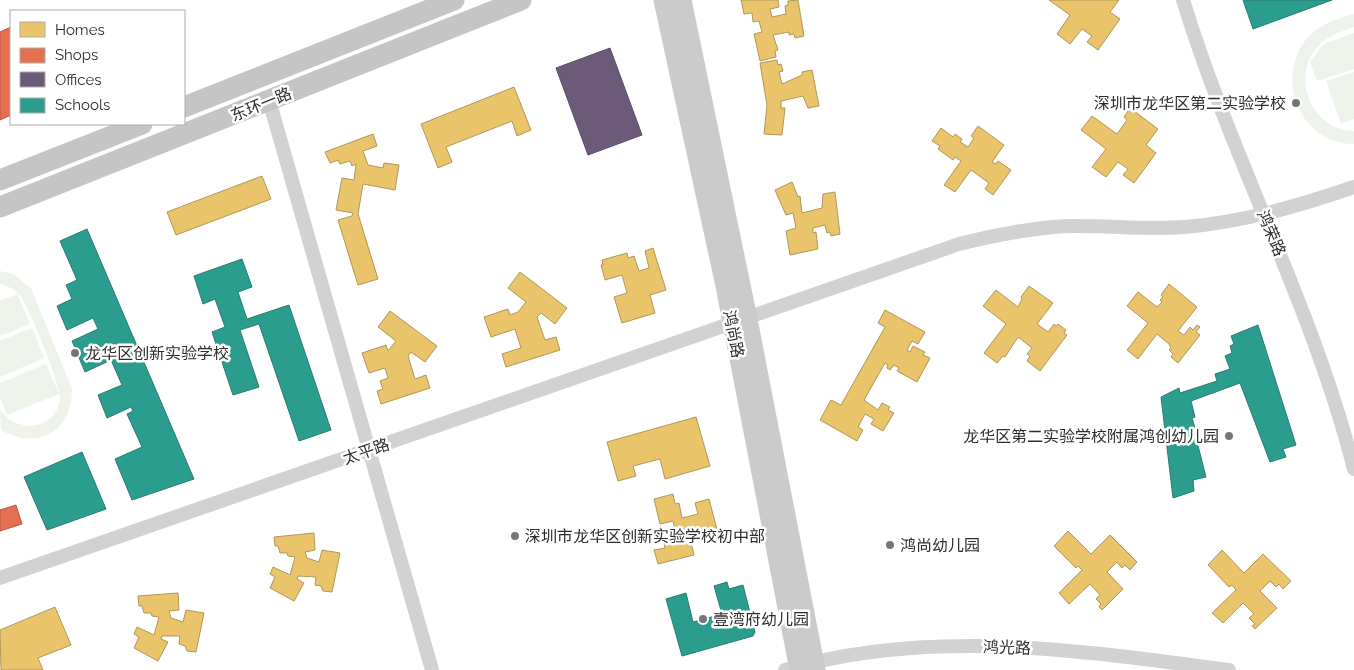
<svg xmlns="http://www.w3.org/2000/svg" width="1354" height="670" font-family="Raleway,'Noto Sans SC',sans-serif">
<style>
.green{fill:#eef4eb}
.homes{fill:#e9c46a;stroke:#b19758}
.shops{fill:#e76f51;stroke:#af5b46}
.offices{fill:#6d597a;stroke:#5a4c63}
.schools{fill:#2a9d8f;stroke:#2b7b72}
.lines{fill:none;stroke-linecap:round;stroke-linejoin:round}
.street{stroke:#d2d2d2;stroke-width:14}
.secondary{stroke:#cbcbcb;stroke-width:19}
.primary{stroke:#c5c5c5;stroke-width:21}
.poi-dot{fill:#767676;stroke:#fff;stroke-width:2}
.labels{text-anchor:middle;stroke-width:5;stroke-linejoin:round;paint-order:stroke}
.poi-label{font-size:16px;fill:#2d2d2d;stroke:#fff;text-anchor:start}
.street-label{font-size:16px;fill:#2d2d2d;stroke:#fff}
</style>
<rect width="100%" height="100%" fill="#fff"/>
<g class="green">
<path d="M1354 14V27C1339 32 1324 37 1314 51 1292 82 1314 131 1354 131V144C1297 144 1272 71 1312 33 1324 23 1339 18 1354 14Z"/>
<polygon points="1354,33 1354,69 1317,81 1310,62 1324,44"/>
<polygon points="1354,72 1354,119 1341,124 1326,81"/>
<path d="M0 271 13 274 31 288 72 389C73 430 38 452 1 430L0 409C15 434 56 431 60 399 61 386 29 306 20 295 14 289 8 286 0 284Z"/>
<polygon points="17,294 30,324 0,336 0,301"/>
<polygon points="32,328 44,358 0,377 0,341"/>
<polygon points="46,364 59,394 7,415 0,397 0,383"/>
</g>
<g class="homes">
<polygon points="741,0 778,0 779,7 770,9 772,17 786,14 785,6 788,5 788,1 798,0 804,36 795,38 794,34 789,35 789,32 773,35 778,50 775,51 776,57 760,61 754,34 762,32 759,21 753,22 752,13 744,14"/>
<polygon points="1049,0 1119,0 1110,12 1120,19 1098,50 1087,42 1092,36 1082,29 1070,44 1057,34 1070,15"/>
<polygon points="777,60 778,65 781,64 783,71 779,72 782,84 802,75 802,72 812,70 819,106 808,108 803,96 781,101 781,108 785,108 782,135 764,134 767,105 760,63"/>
<polygon points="514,87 531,130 517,136 512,121 446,147 452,162 438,168 421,124"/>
<polygon points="1130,108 1158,129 1146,145 1156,153 1134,183 1123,175 1128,169 1118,162 1106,177 1092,167 1106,149 1081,130 1092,116 1117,134 1127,120 1124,117"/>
<polygon points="978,126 1004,145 992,162 996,164 998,161 1011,170 993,195 985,189 989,183 971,170 955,192 944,185 961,161 955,157 953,160 938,149 940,146 932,141 941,128 953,137 955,134 962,139 960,142 968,147 974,138 971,136"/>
<polygon points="373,134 377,146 363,151 368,165 383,168 384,163 399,165 395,190 363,184 358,214 378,279 358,285 338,220 352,216 353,213 336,210 342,178 354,180 356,164 352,166 350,161 340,164 338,160 330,163 325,152"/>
<polygon points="262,176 271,199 176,235 167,212"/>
<polygon points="792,182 798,197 800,196 802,213 822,208 823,194 835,192 840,234 831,236 830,232 827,233 825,225 813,228 813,233 816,232 818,249 790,255 786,231 796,228 793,213 786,215 775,190"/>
<polygon points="653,248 666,290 650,295 655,313 622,323 614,297 627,293 622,275 605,280 601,265 603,265 602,260 627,253 628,258 634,256 639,271 649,268 645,251"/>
<polygon points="520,272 567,308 555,324 541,313 537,317 545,340 556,337 560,350 506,367 502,354 521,348 515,329 491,337 484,317 508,309 510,315 518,312 526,302 508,288"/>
<polygon points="1169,284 1197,307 1178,331 1184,335 1190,327 1193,330 1197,325 1200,327 1196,332 1200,335 1178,363 1171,357 1173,354 1169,350 1171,348 1169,344 1157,334 1138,359 1127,350 1148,323 1127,306 1138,292 1157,307 1162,302 1160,300 1163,297 1161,295"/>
<polygon points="1029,286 1053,303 1037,324 1048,332 1054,324 1056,326 1058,324 1066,330 1064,333 1067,335 1040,371 1027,361 1030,356 1027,354 1032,348 1018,337 1005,357 1003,356 997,363 984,353 1006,324 983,306 996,290 1018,307 1022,299 1021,297"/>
<polygon points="885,310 925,332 918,344 912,341 907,350 910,352 913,346 925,352 923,355 930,358 917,382 897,371 899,368 894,365 890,370 887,368 888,365 885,363 864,400 878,410 882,403 890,407 888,410 894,413 883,431 871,424 874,419 865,414 858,427 863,430 857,441 820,420 831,400 841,405 885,327 878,323"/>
<polygon points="390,311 437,346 425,362 411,352 408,356 415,379 426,375 430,388 381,404 377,391 383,389 380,381 388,378 385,368 369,373 362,353 386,345 388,351 396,341 378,327"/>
<polygon points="696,417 710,466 665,479 660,459 633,466 636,476 618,481 607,442"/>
<polygon points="673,494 675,504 679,503 682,518 698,514 695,503 709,499 719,537 706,541 703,531 689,534 694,555 658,564 654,550 665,548 664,543 677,540 673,521 660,524 654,499"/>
<polygon points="1068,531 1091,554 1110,535 1137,562 1130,570 1125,565 1122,568 1117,562 1107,572 1123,589 1102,610 1099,607 1101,604 1096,599 1100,595 1090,584 1069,604 1059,593 1082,570 1078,566 1076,568 1054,546"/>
<polygon points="314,533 315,550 305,552 307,558 319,562 322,550 340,553 332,592 323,591 321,586 315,585 316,577 298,576 297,579 304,583 294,601 270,588 275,577 270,574 273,567 290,575 295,557 288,556 287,553 280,553 278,546 275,546 274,537"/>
<polygon points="1222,550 1244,573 1263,554 1291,581 1283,589 1279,584 1276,587 1270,581 1260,591 1277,608 1255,629 1252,626 1255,624 1249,618 1254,614 1243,603 1223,623 1212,613 1236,590 1232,585 1229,587 1208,565"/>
<polygon points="178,593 179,610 169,611 171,618 183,622 186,610 204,613 196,652 187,651 185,646 179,644 180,636 162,636 161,639 168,642 158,661 134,648 139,637 134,634 137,627 154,635 159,617 152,616 151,613 144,613 142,606 139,606 138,596"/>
<polygon points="55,607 71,645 38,658 43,670 1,670 0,630"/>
</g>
<g class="shops">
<polygon points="11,27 11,115 0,120 0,32"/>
<polygon points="16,505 22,524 0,531 0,510"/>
</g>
<polygon class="offices" points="610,48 642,135 588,155 556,68"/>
<g class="schools">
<polygon points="1243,0 1332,0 1253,29"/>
<polygon points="87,229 194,479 132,500 115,459 142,447 127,414 133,411 131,407 107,418 98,395 122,385 111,360 85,372 72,341 98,329 93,318 67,330 57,306 72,299 66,285 77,280 60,241"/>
<polygon points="242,259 252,287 238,292 247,319 289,305 331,430 299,441 259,324 240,330 259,387 233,395 212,332 225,327 215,299 203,304 194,276"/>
<polygon points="1258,325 1296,445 1283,449 1286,457 1270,462 1240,383 1191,401 1195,417 1192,418 1198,437 1196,438 1206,477 1193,480 1194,491 1173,498 1161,397 1179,388 1180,393 1217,381 1215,374 1230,369 1225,356 1232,353 1230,346 1234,344 1231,336"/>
<polygon points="82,452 106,509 47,530 24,477"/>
<polygon points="727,582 729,589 743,585 755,632 753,636 682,656 666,599 686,593 693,622 722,614 714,586"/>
</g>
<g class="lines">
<g class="street">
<path d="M1183 0C1232 160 1313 307 1354 469"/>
<polyline points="269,100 432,670"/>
<path d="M0 578 959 244C995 235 1031 228 1068 226 1107 225 1146 230 1185 227 1244 222 1298 206 1354 187"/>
<path d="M785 670C930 627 1083 651 1229 670"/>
</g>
<g class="secondary">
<polyline points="663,0 725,286 799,670"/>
<polyline points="682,0 748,319 816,670"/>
</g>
<g class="primary">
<polyline points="184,107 454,0"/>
<polyline points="0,180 142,124"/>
<polyline points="0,207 521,0"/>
</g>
</g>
<g class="poi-dot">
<circle cx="1296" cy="103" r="5"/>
<circle cx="75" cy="353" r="5"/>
<circle cx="1229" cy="436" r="5"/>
<circle cx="515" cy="536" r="5"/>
<circle cx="890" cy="545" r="5"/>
<circle cx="703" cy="619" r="5"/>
</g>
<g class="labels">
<g class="poi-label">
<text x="1286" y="109" text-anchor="end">深圳市龙华区第二实验学校</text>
<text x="85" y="359">龙华区创新实验学校</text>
<text x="1219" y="442" text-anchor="end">龙华区第二实验学校附属鸿创幼儿园</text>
<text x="525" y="542">深圳市龙华区创新实验学校初中部</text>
<text x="900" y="551">鸿尚幼儿园</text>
<text x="713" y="625">壹湾府幼儿园</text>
</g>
<g class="street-label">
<text transform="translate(261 104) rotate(-22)" y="6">东环一路</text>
<text transform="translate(1272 233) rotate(67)" y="6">鸿荣路</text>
<text transform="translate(734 334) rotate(79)" y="6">鸿尚路</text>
<text transform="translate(366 451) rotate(-19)" y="6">太平路</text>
<text transform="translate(1007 647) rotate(2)" y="6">鸿光路</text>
</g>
</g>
<rect x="10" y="10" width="175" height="115" fill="#ffffff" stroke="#ababab"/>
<rect x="20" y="22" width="25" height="15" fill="#e9c46a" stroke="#ababab"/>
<text x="55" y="35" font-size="15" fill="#2d2d2d">Homes</text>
<rect x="20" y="48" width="25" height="15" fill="#e76f51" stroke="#ababab"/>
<text x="55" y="60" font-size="15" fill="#2d2d2d">Shops</text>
<rect x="20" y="72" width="25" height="15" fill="#6d597a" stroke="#ababab"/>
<text x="55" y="85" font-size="15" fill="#2d2d2d">Offices</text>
<rect x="20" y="98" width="25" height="15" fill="#2a9d8f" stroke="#ababab"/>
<text x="55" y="110" font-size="15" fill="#2d2d2d">Schools</text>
</svg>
